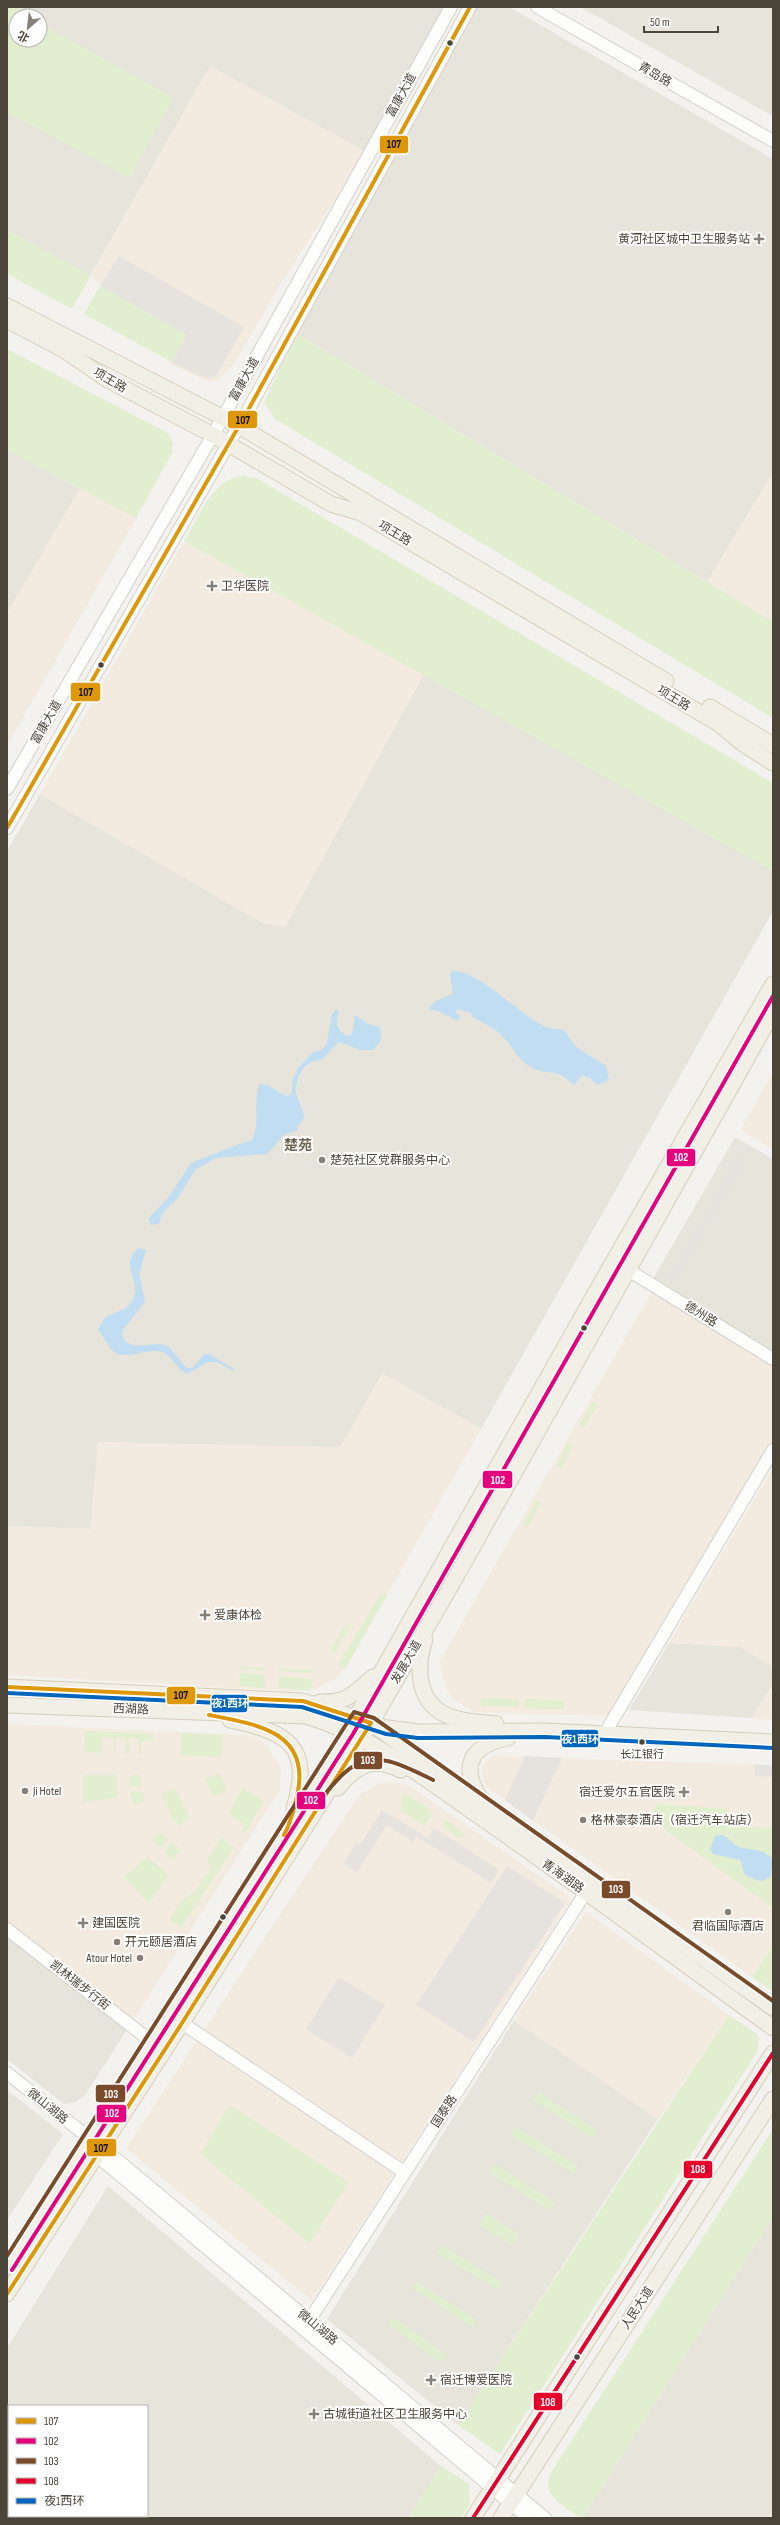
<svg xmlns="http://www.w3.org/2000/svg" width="780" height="2525" font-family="'Sofia Sans Condensed','Noto Sans SC',sans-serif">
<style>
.residential{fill:#e7e4dc;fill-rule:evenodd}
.commercial{fill:#f3ebdf}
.green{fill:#e1eecf}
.parking{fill:#e6e3df}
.water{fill:#c0ddf1}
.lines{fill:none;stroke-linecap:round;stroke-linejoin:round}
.minor-casing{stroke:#d2d0cb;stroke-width:14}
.major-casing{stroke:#d6cebb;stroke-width:17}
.minor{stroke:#fdfdfc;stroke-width:12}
.major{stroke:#f2efe6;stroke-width:15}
.bus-1-casing{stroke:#fff;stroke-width:7}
.bus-2-casing{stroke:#fff;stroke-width:7}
.bus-3-casing{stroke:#fff;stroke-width:7}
.bus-4-casing{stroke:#fff;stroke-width:7}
.bus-5-casing{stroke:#fff;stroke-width:7}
.bus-1{stroke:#dd9709;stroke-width:4}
.bus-2{stroke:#e5007d;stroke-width:4}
.bus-3{stroke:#7a4b2a;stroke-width:4}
.bus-4{stroke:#e4002b;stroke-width:4}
.bus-5{stroke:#0065bd;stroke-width:4}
.bus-dot{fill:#4b4439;stroke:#fff;stroke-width:1.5}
.poi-dot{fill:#868178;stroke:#fff;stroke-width:1.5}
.labels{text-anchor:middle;stroke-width:4;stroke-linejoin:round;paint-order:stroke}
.bus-label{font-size:11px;fill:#4b4439;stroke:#fff}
.street-label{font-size:12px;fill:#4b4439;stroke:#fff}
.poi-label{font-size:12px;fill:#4b4439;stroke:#fff;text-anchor:start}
.quarter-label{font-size:14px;font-weight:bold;fill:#6e6250;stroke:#fff}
.line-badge{stroke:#fff;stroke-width:1.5}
.badge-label{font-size:11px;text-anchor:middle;font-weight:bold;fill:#fff}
.pale-badge-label{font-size:11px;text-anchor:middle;font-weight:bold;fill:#111}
</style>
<rect width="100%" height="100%" fill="#f4f2ee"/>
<g class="residential">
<path d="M7 7H443L364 151 210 66 91 275 7 231ZM16 16H40V40H16Z"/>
<polygon points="476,7 509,7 773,159 773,473 707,582 296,333"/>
<polygon points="580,7 773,7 773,116"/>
<polygon points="7,450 136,518 7,745"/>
<polygon points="424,674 773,871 773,911 481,1429 383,1374 340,1448 98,1442 91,1529 7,1526 7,851 40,794 261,922 285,927"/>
<polygon points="735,1137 773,1159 773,1354 653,1279"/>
<polygon points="669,1643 741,1647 773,1667 773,1684 752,1718 629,1710"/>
<polygon points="7,1925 132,2022 85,2095 76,2102 64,2104 7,2059"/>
<polygon points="514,2020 658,2119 458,2425 327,2319"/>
<polygon points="7,2090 63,2134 7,2220"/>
<path d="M108 2186 441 2466 408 2518H7V2348ZM9 2406H147V2516H9Z"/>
<polygon points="773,2217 773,2518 583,2518"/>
</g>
<g class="commercial">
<polygon points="210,66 364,151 329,209 280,285 234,364 218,380 209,382 170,364 187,335 100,286 92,275"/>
<polygon points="773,473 773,622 707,582"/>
<polygon points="80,488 136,518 7,745 7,613"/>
<polygon points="184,541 424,674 285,927 261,922 40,794"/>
<polygon points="773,1072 773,1149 741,1130"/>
<polygon points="655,1286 773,1358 773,1441 611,1716 473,1712 453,1699 446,1688 440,1663 444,1654"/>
<polygon points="382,1374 481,1429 345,1669 336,1679 317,1688 287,1691 7,1675 7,1526 91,1529 98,1442 340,1447"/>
<polygon points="773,1468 773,1667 741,1647 669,1643"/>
<polygon points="773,1684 773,1720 752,1718"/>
<polygon points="7,1724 245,1735 257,1738 268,1747 281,1769 280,1790 132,2022 7,1925"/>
<polygon points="492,1756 773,1765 773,1946 752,1977 484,1785 482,1767"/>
<polygon points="394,1782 413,1788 572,1899 312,2301 126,2148 360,1794 378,1784"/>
<polygon points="586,1912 729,2015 658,2119 514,2020"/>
</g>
<g class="green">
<polygon points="7,7 26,7 23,13 28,16 16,16 16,40 40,40 40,23 174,98 130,178 7,112"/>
<polygon points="7,230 91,275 72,309 7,274"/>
<polygon points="100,286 187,335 172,362 84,314"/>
<polygon points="296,333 773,622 773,718 275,419 264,402"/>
<polygon points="7,349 168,433 173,443 172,453 136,518 7,450"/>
<path d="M243 476 258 479 773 783V871L184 541C198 518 213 478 243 476Z"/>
<polygon points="593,1401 598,1404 584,1428 579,1425"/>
<polygon points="569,1442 574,1445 561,1468 556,1466"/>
<polygon points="536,1501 541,1503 527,1528 522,1525"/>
<polygon points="381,1593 387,1595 345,1669 338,1665"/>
<polygon points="346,1623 351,1625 335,1652 331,1649"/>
<polygon points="241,1666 266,1668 266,1671 240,1669"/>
<polygon points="278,1668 312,1670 311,1673 278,1671"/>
<polygon points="240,1673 265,1675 264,1688 239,1686"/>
<polygon points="279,1676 312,1679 311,1691 278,1688"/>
<polygon points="481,1698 519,1699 519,1707 481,1706"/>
<polygon points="525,1699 564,1701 564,1709 525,1708"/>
<polygon points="85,1731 153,1734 153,1741 142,1741 141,1754 138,1754 139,1739 129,1738 129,1753 125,1753 126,1738 116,1738 116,1752 113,1752 113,1737 103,1737 102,1753 84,1752"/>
<polygon points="182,1733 223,1735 222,1757 181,1755"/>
<polygon points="219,1773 228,1790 214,1797 205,1780"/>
<polygon points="140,1774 141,1787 129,1786 129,1776"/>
<polygon points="83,1775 116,1775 118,1798 83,1802"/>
<polygon points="243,1788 264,1801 245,1833 242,1831 245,1825 228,1814"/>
<polygon points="176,1790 190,1818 179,1826 170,1814 161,1793"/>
<polygon points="130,1791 143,1792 145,1801 134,1805"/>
<polygon points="404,1793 430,1809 432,1815 425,1826 401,1811 401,1801"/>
<polygon points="657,1804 729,1809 728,1827 773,1828 773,1908 649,1818"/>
<polygon points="446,1820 465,1834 461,1839 442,1826"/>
<polygon points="161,1831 168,1839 161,1849 152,1839"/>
<polygon points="221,1838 234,1847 182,1927 169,1919 182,1900 195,1892 212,1866 206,1861"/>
<polygon points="172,1841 181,1851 172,1859 164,1852"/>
<polygon points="148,1857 169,1876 149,1903 124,1877"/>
<polygon points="773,1946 773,1992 752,1977"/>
<polygon points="729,2015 757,2034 759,2039 757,2052 500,2454 458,2425"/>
<polygon points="538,2092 598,2130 593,2138 533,2100"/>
<polygon points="230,2105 347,2181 346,2187 311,2242 306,2241 200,2154"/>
<polygon points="516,2127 578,2166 574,2174 511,2135"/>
<path d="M773 2129V2217L583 2518H580C564 2505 541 2496 550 2474Z"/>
<polygon points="494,2164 555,2202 550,2211 489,2172"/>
<polygon points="486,2213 519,2234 512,2246 479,2225"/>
<polygon points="442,2245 503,2283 498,2290 437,2253"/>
<polygon points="416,2281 477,2320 473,2327 412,2288"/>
<polygon points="393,2317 446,2354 440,2362 388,2324"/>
<polygon points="441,2466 469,2484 470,2504 461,2518 408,2518"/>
</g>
<g class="parking">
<polygon points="119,256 244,327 216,376 210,378 198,375 172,362 187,335 100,286"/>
<polygon points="739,1155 746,1159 711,1220 704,1216"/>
<polygon points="699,1226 706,1230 675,1282 668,1278"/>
<polygon points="525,1756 562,1758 533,1821 505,1800"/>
<polygon points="755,1765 773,1765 773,1777 755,1776"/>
<polygon points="382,1810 428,1838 434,1828 499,1870 491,1883 416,1836 413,1842 387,1825 357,1872 343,1864 356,1843 360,1845"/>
<polygon points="507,1866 565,1903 474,2042 416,2005"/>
<polygon points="339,1977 385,2005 352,2058 306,2029"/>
</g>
<g class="water">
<path d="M452 971C478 969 519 1015 544 1026 550 1029 557 1029 564 1030L576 1047 606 1066 609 1080 597 1085 590 1078 582 1075 574 1085C554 1066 552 1077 533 1068 520 1062 514 1050 505 1039 496 1028 484 1023 472 1017L471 1013 457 1009 456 1013 460 1016 458 1021 438 1011 429 1009 434 1002 453 994 450 974Z"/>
<path d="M336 1009 339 1012C334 1023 337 1031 348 1036L352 1034 355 1015 368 1024 379 1027C384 1036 380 1042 373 1050H360L340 1042C332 1046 329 1054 322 1059 318 1061 314 1061 310 1063 301 1067 295 1082 296 1093 298 1102 304 1109 304 1119L297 1126 298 1130 284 1135 267 1154 216 1158 195 1170 178 1198 162 1213 159 1224 150 1225 149 1218 168 1198 191 1163 253 1139C260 1120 253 1104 259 1084L267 1085 286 1096 291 1095 293 1080 298 1068 313 1052 322 1050 327 1043 332 1014Z"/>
<path d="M139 1248 146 1250 139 1274 145 1302 123 1330 122 1335C129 1354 151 1340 166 1346 176 1350 179 1363 188 1368H192L205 1354H209L234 1369 233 1371 217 1362H208L187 1374C174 1368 172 1351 156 1351 142 1350 123 1362 111 1349L98 1329C100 1326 103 1319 107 1317 119 1309 129 1312 134 1296 140 1279 119 1263 139 1248Z"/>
<path d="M721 1835C730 1837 732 1845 739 1847 750 1850 767 1849 773 1860L771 1876 763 1881 756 1880 745 1875 740 1860 713 1854 710 1849 715 1836Z"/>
</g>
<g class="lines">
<defs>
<g id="minor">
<polyline points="537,7 773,141"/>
<polyline points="7,789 213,435 451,7"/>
<polyline points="7,828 247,412 470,7"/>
<polyline points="628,1270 773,1359"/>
<polyline points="605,1733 773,1450"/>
<polyline points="7,1929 152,2042"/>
<polyline points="182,2023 404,2172"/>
<polyline points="7,2073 126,2167 545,2518"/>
<polyline points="93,2148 96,2155 528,2518"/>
<polyline points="305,2327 586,1892"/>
</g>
<g id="major">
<polyline points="7,306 239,426 666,681"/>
<polyline points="7,320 64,350 108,380 213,435 331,504 361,513 719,724 743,744 773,763"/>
<polyline points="710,707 773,745"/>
<path d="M425 1639C417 1663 416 1695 439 1711 455 1722 478 1722 496 1724"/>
<polyline points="7,1687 303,1701 387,1728 419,1732 545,1731 773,1742"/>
<path d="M320 1702C348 1703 353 1694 373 1677"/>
<path d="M7 1705 306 1716C368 1734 421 1776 473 1812 574 1882 673 1956 773 2028"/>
<path d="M230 1720C287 1732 313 1745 294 1808"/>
<polyline points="379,1729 773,2008"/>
<path d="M338 1788C357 1765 372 1756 401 1770"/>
<path d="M479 1796C459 1764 474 1744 508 1738"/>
<polyline points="7,2267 348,1731 605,1276 773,984"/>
<polyline points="7,2294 182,2023 371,1723 448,1591 773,1012"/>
<polyline points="473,2518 773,2053"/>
<polyline points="501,2518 773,2099"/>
</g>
</defs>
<use href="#minor" class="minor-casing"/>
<use href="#major" class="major-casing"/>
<use href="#minor" class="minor"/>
<use href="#major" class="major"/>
<defs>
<g id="bus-1">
<polyline points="7,828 247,412 470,7"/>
<polyline points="7,1687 303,1701 371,1723 182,2023 7,2294"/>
<path d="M209 1715C255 1724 309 1731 298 1791 295 1806 291 1822 284 1835"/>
</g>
<polyline id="bus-2" points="12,2270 353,1734 773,996"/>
<g id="bus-3">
<path d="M317 1804C359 1750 372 1749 433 1780"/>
<polyline points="7,2256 354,1712 374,1718 773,2001"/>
</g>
<polyline id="bus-4" points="473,2518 773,2053"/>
<polyline id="bus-5" points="7,1693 302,1707 386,1734 418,1738 545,1737 773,1748"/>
</defs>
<use href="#bus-1" class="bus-1-casing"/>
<use href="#bus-2" class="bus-2-casing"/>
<use href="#bus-3" class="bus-3-casing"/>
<use href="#bus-4" class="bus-4-casing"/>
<use href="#bus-5" class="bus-5-casing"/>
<use href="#bus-1" class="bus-1"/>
<use href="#bus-2" class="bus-2"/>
<use href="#bus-3" class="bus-3"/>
<use href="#bus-4" class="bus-4"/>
<use href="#bus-5" class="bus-5"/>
</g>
<g class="bus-dot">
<circle cx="450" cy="43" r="3.5"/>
<circle cx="101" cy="665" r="3.5"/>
<circle cx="584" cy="1328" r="3.5"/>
<circle cx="642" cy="1742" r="3.5"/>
<circle cx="223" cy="1917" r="3.5"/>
<circle cx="577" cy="2357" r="3.5"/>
</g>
<g class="poi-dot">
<path d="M757 233h4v4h4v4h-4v4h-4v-4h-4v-4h4z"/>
<path d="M210 580h4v4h4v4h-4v4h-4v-4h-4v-4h4z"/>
<circle cx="322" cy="1160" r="4"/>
<path d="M203 1609h4v4h4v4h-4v4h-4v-4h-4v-4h4z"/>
<circle cx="25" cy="1791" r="4"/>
<path d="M682 1786h4v4h4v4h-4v4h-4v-4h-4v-4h4z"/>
<circle cx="583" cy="1820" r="4"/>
<circle cx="728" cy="1912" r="4"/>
<path d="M81 1917h4v4h4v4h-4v4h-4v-4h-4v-4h4z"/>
<circle cx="117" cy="1942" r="4"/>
<circle cx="140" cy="1958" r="4"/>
<path d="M429 2374h4v4h4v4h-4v4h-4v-4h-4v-4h4z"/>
<path d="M312 2408h4v4h4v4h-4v4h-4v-4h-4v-4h4z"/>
</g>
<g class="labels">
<g class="bus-label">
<text x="642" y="1758">长江银行</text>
</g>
<g class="street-label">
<text transform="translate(655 74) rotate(30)" y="4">青岛路</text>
<text transform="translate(401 95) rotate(-61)" y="4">富康大道</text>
<text transform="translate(244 379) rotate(-61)" y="4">富康大道</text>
<text transform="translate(110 380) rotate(30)" y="4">项王路</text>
<text transform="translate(395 533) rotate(31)" y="4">项王路</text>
<text transform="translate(674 698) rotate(31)" y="4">项王路</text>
<text transform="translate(46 722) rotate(-60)" y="4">富康大道</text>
<text transform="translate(701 1314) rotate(32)" y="4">德州路</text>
<text transform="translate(406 1662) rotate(-60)" y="4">发展大道</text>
<text transform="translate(131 1709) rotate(2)" y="4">西湖路</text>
<text transform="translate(563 1876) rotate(35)" y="4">青海湖路</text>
<text transform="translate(80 1985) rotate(38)" y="4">凯林瑞步行街</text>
<text transform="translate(48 2106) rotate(39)" y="4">微山湖路</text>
<text transform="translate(444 2111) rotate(-57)" y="4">国泰路</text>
<text transform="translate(637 2308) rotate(-57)" y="4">人民大道</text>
<text transform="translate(318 2327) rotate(40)" y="4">微山湖路</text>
</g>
<g class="poi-label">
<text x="750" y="243" text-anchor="end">黄河社区城中卫生服务站</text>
<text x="221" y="590">卫华医院</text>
<text x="330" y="1164">楚苑社区党群服务中心</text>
<text x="214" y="1619">爱康体检</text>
<text x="33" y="1795">Ji Hotel</text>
<text x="675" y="1796" text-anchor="end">宿迁爱尔五官医院</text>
<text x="591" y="1824">格林豪泰酒店（宿迁汽车站店）</text>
<text x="92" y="1927">建国医院</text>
<text x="728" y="1930" text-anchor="middle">君临国际酒店</text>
<text x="125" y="1946">开元颐居酒店</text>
<text x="132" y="1962" text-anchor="end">Atour Hotel</text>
<text x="440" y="2384">宿迁博爱医院</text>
<text x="323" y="2418">古城街道社区卫生服务中心</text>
</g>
<g class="quarter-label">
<text x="298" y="1150">楚苑</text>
</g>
</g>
<g class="line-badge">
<rect x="379" y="135" width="30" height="19" rx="4" fill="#dd9709"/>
<rect x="227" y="410" width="31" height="19" rx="4" fill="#dd9709"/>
<rect x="70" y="682" width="31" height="20" rx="4" fill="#dd9709"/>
<rect x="666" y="1148" width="30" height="19" rx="4" fill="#e5007d"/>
<rect x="482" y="1470" width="31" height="19" rx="4" fill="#e5007d"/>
<rect x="166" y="1686" width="30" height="19" rx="4" fill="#dd9709"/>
<rect x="211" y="1694" width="37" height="19" rx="4" fill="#0065bd"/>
<rect x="561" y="1729" width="38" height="19" rx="4" fill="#0065bd"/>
<rect x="353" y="1751" width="30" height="19" rx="4" fill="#7a4b2a"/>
<rect x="296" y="1791" width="30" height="19" rx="4" fill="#e5007d"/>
<rect x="601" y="1880" width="30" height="19" rx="4" fill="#7a4b2a"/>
<rect x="95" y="2084" width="31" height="19" rx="4" fill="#7a4b2a"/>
<rect x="96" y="2104" width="31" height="19" rx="4" fill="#e5007d"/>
<rect x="86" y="2138" width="31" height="19" rx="4" fill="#dd9709"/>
<rect x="683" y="2160" width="30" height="19" rx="4" fill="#e4002b"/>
<rect x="533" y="2392" width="30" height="19" rx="4" fill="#e4002b"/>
</g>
<g class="badge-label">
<text x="681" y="1161">102</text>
<text x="498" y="1484">102</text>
<text x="230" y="1707">夜1西环</text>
<text x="580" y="1743">夜1西环</text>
<text x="368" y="1764">103</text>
<text x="311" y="1804">102</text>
<text x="616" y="1893">103</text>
<text x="111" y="2098">103</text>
<text x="112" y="2117">102</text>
<text x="698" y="2173">108</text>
<text x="548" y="2406">108</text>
</g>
<g class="pale-badge-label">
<text x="394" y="148">107</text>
<text x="243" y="424">107</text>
<text x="86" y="696">107</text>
<text x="181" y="1699">107</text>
<text x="101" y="2152">107</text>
</g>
<rect width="780" height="2525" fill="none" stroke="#4b4439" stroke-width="16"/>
<rect x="8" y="2405" width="140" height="112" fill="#ffffff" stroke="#b7b4b0"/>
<rect x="16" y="2418" width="20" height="6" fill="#dd9709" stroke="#b7b4b0"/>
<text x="44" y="2425" font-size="12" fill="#4b4439">107</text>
<rect x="16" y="2438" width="20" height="6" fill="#e5007d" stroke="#b7b4b0"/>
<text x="44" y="2445" font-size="12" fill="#4b4439">102</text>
<rect x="16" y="2458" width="20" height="6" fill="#7a4b2a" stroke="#b7b4b0"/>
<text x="44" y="2465" font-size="12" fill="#4b4439">103</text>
<rect x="16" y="2478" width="20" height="6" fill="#e4002b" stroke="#b7b4b0"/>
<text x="44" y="2485" font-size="12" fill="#4b4439">108</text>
<rect x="16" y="2498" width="20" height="6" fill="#0065bd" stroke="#b7b4b0"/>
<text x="44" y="2505" font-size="12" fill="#4b4439">夜1西环</text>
<g transform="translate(28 28) rotate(208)"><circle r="19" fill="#ffffff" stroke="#b7b4b0"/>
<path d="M0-3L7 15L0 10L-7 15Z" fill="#868178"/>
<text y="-6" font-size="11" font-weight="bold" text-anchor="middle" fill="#4b4439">北</text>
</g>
<path d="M644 26v6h74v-6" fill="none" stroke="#4b4439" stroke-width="2"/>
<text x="650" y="26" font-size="12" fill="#4b4439" stroke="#ffffff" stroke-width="3" paint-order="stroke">50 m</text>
</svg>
